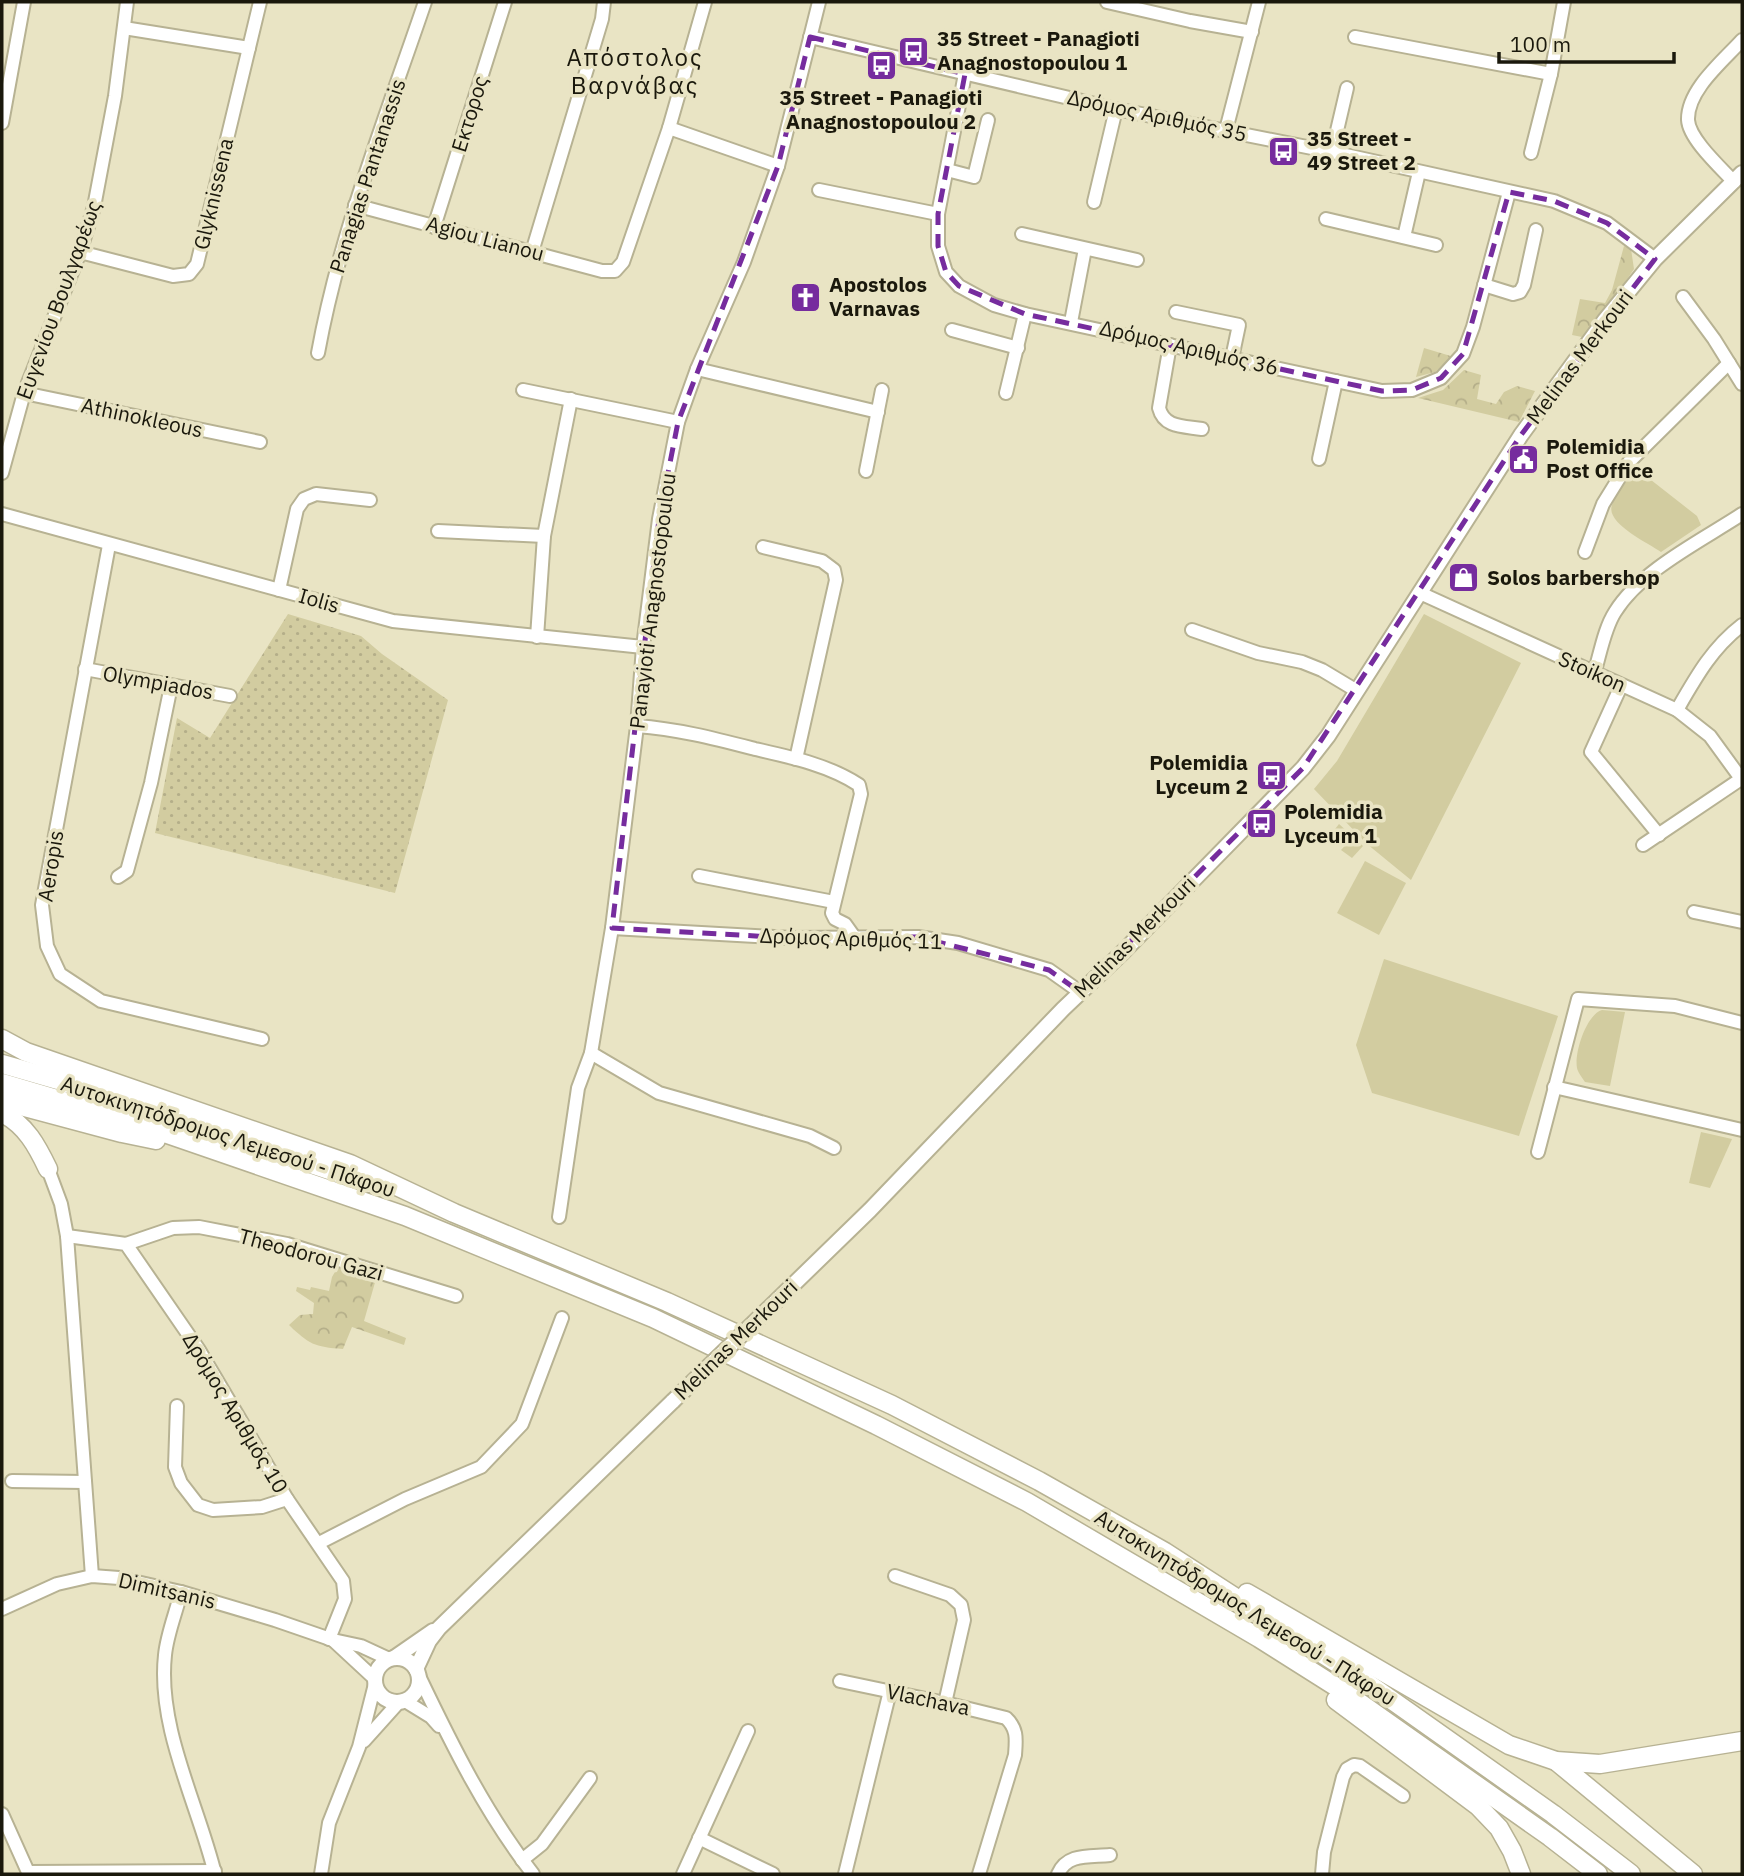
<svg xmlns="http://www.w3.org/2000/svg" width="1744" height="1876" font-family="'IBM Plex Sans',sans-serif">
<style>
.grass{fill:url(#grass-dots)}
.forest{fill:url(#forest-crowns)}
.green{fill:#d2cca0}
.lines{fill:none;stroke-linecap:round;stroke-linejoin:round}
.minor-casing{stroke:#b7b293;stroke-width:16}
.major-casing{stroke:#b7b293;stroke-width:18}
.highway-casing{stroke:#b7b293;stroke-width:21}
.minor{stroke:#fff;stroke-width:12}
.major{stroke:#fff;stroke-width:14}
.highway{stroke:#fff;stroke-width:18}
.major-bridge-casing{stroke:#b7b293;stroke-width:18;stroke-linecap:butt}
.major-bridge{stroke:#fff;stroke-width:14}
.marked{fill:none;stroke:#762c9e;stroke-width:5;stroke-dasharray:14 9;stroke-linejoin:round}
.labels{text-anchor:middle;stroke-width:7;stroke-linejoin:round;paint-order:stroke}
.poi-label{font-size:21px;font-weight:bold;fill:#1a180c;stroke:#e9e4c4;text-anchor:start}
.street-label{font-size:21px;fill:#1a180c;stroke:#e9e4c4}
.quarter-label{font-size:24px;letter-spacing:2px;fill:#1a180c;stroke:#e9e4c4}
</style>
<defs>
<pattern id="grass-dots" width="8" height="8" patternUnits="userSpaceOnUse" patternTransform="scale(1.75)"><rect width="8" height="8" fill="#d2cca0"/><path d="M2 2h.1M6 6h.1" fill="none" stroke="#b4ae89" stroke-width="1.8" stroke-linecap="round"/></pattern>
<pattern id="forest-crowns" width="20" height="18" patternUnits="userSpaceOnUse" patternTransform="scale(1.75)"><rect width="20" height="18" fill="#d2cca0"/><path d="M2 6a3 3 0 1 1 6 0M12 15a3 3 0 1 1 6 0" fill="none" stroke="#b4ae89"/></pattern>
</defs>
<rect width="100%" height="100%" fill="#e9e4c4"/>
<polygon class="grass" points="288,614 361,636 382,654 448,700 395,893 155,833 177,718 210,738"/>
<g class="forest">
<polygon points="1624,246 1631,249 1634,269 1596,324 1582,337 1572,335 1580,299 1605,303 1612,290"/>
<polygon points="1424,348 1454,357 1435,372 1416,377"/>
<polygon points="1464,370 1481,375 1477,399 1496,404 1504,392 1517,386 1535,391 1519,422 1418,398 1443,390"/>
<path d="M339 1265 376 1279 364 1321 406 1338 404 1345 352 1327 343 1349C314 1347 309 1344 289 1325L300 1315 313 1314 314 1303 296 1291 297 1287 310 1290 311 1287 329 1291 332 1277Z"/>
</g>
<g class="green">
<path d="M1637 469 1697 516 1701 525 1661 552C1648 543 1605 523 1612 505 1616 492 1628 480 1637 469Z"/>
<polygon points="1424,614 1521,663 1411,880 1367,844 1314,789 1337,761"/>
<polygon points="1339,824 1349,833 1338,845 1328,838"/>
<polygon points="1353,837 1363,846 1352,858 1341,850"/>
<polygon points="1365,861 1406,883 1379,935 1337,913"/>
<polygon points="1384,959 1558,1016 1519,1136 1372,1093 1356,1045"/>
<path d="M1602 1010 1625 1012 1610 1086 1585 1082C1582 1077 1578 1073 1577 1068 1574 1052 1587 1014 1602 1010Z"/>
<polygon points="1701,1132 1732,1139 1710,1188 1689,1183"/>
</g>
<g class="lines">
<defs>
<g id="minor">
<polyline points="1107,2 1190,21 1252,32"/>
<polyline points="124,28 249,48"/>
<polyline points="810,37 1116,109 1332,152 1554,201 1607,223 1655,259"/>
<polyline points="1355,37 1551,74"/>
<polyline points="965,74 938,214 938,246 946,272 959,286 994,305 1025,314 1382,391 1412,390 1441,378 1463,354 1473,327 1509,192"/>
<polyline points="2,123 24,2"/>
<polyline points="669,128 778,166"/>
<polyline points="1226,130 1259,2"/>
<polyline points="1332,152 1347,88"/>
<polyline points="1531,153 1551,74 1564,2"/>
<polyline points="947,170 974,177 988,120"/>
<path d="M1734 182C1721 168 1689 139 1688 120 1687 90 1723 61 1742 40"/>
<polyline points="819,190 938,214"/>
<polyline points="1094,202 1116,109"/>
<polyline points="355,205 602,271 615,271 623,262 669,128 705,2"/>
<polyline points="1326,219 1436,245"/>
<polyline points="434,227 505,2"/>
<polyline points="1022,234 1137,260"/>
<polyline points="1404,237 1419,172"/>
<polyline points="80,252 173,276 189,274 197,264 260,2"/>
<polyline points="532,252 602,19 604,2"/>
<polyline points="1484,285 1513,294 1520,292 1524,285 1536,230"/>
<polyline points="1683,297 1714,339 1742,384"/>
<polyline points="1176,312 1239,325 1232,358"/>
<polyline points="1071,322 1085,249"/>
<polyline points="952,330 1018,348"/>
<path d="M1170 345 1159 408C1164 428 1184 426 1202 429"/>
<path d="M318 353C340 232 386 117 425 2"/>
<polyline points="697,369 878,412"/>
<polyline points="523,390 678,422"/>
<polyline points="24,393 260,442"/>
<polyline points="1006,393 1025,314"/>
<polyline points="1319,459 1336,381"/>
<polyline points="866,471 882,390"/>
<polyline points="2,473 24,393 80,252 94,207 115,96 127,2"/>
<polyline points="2,514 393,621 643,647"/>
<polyline points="438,531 544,536"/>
<polyline points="109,545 42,905 47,946 60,974 101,1001 262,1039"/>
<polyline points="763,547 822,561 834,570 836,580 796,759"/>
<polyline points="1585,552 1603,504 1629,462 1729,363"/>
<polyline points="279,590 297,509 304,499 316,494 370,500"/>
<polyline points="1420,593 1677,710 1710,736 1742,780"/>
<polyline points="1192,630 1258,653 1302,662 1322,670 1357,691"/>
<polyline points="537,637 544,536 571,399"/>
<polyline points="85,669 230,696"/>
<path d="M1594 674C1600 655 1604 629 1615 612 1641 570 1701 541 1742 514"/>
<polyline points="1621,686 1591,752 1659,835"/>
<path d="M1677 710C1696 677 1712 648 1742 625"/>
<path d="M637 726C678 729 716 739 755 749 790 757 829 765 859 785L861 794 832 913 835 919 845 924 855 938"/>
<polyline points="1643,845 1741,779"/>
<polyline points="699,876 834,902"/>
<polyline points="118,877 127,871 151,783 171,686"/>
<polyline points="1694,912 1742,922"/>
<polyline points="612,928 791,938 918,937 958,943 1049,970 1080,992"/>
<polyline points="591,1053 659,1093 810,1136 834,1148"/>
<polyline points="1554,1087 1742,1130"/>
<polyline points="1538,1152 1578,999 1675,1006 1742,1023"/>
<polyline points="48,1169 61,1204 67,1236 92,1576"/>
<polyline points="559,1217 578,1088 591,1053 612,928 637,726 643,647 659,519 678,422 697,369 744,262 778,166 819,2"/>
<polyline points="67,1236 126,1244 199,1350 287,1499 343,1581 345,1599 329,1639"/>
<polyline points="126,1244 173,1228 199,1227 287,1244 456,1296"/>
<polyline points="177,1406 175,1467 181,1483 198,1505 213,1510 262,1507 287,1499"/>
<polyline points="12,1481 85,1482"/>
<polyline points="319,1543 405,1499 481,1467 522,1424 562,1318"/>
<polyline points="895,1576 950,1595 961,1605 964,1620 945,1703"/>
<path d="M181 1592C176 1613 167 1634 165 1655 157 1728 198 1804 215 1874"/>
<polyline points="2,1609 57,1584 92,1576 119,1578 181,1592 275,1620 333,1640 361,1646 389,1659"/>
<polyline points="334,1641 375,1679"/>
<path d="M419 1676C452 1745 486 1814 533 1874"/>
<path d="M840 1681 945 1703 1006 1718C1018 1729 1016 1740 1015 1755L979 1874"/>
<polyline points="405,1701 431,1717 439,1726"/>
<polyline points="364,1741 399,1702"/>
<polyline points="2,1814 28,1872 215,1871"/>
<polyline points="699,1838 773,1874"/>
<polyline points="522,1860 542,1844 590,1778"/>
<polyline points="321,1874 329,1823 359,1747 375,1684"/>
<polyline points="683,1874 748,1731"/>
<polyline points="845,1874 890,1691"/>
<path d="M1058 1874C1067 1853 1089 1857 1110 1855"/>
<polyline points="1322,1874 1324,1852 1343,1777 1347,1769 1354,1765 1360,1766 1403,1796"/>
</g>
<g id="major">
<polyline points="763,1314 870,1210 1063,1009 1123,952 1303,768 1328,736 1521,435 1605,320 1655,259 1742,173"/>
<circle cx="397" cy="1680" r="22"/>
<polyline points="394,1658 433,1631"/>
<polyline points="416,1669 429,1641 439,1628 673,1401"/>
</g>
<g id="highway">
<polyline points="2,1039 26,1052 350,1164 454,1213 667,1302 892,1405 1039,1481 1165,1552 1369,1684 1553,1814 1631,1874"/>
<polyline points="2,1064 58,1080 368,1183"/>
<polyline points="2,1083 121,1118 405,1216 653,1318 876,1425 1027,1502 1259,1638 1346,1693 1550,1837 1598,1874"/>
<polyline points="2,1101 122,1133 156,1140"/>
<path d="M2 1113C26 1125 37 1146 48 1169"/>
<polyline points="1247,1593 1509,1745 1556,1761 1600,1764 1742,1741"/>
<polyline points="1336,1700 1478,1806 1499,1828 1512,1851 1521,1874"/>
<polyline points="1556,1761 1693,1874"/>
</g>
</defs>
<use href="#minor" class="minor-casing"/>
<use href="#major" class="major-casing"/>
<use href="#highway" class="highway-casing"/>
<use href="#minor" class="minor"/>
<use href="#major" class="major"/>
<use href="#highway" class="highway"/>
<defs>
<polyline id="major-bridge" points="673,1401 763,1314"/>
</defs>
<use href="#major-bridge" class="major-bridge-casing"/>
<use href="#major-bridge" class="major-bridge"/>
</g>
<path class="marked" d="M810 37 965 74 938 214V246L946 272 959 286 1025 314 1382 391 1412 390 1441 378 1463 354 1509 192 1554 201 1607 223 1655 259 1521 435 1303 768 1080 992 1049 970 918 937 791 938 612 928 659 519 678 422 778 166Z"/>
<defs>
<symbol id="bus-square" viewBox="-11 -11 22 22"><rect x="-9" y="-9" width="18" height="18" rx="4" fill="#762c9e" stroke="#e9e4c4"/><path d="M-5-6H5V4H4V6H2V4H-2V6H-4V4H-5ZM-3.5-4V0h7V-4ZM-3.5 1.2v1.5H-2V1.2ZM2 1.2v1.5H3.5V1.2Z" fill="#fff"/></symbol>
<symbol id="church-square" viewBox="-11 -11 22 22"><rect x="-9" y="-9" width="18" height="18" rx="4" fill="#762c9e" stroke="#e9e4c4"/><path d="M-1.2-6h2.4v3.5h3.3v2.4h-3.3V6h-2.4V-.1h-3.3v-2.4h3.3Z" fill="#fff"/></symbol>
<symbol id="civic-square" viewBox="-11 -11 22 22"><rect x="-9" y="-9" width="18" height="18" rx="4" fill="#762c9e" stroke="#e9e4c4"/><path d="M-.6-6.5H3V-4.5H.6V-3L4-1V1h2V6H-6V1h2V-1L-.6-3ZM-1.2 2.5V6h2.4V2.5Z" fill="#fff"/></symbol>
<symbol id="shop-square" viewBox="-11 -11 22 22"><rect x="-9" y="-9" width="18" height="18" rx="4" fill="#762c9e" stroke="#e9e4c4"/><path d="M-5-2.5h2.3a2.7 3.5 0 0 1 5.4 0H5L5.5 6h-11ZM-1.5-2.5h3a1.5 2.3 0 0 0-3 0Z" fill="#fff"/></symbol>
</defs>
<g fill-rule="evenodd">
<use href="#bus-square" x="896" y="34" width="35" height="35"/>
<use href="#bus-square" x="864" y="48" width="35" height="35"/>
<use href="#bus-square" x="1266" y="134" width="35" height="35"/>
<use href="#church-square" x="788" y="280" width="35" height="35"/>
<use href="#civic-square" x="1506" y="442" width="35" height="35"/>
<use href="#shop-square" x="1446" y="560" width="35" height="35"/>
<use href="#bus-square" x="1254" y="758" width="35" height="35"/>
<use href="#bus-square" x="1244" y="806" width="35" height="35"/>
</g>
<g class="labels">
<g class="poi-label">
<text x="937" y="46">35 Street - Panagioti<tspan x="937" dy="24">Anagnostopoulou 1</tspan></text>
<text x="881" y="105" text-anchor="middle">35 Street - Panagioti<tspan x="881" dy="24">Anagnostopoulou 2</tspan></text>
<text x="1307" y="146">35 Street -<tspan x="1307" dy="24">49 Street 2</tspan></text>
<text x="829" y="292">Apostolos<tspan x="829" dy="24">Varnavas</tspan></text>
<text x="1546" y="454">Polemidia<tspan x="1546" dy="24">Post Office</tspan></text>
<text x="1487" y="585">Solos barbershop</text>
<text x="1248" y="770" text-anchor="end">Polemidia<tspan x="1248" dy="24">Lyceum 2</tspan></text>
<text x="1284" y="819">Polemidia<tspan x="1284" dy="24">Lyceum 1</tspan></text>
</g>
<g class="street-label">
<text transform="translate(470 114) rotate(-73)" y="7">Εκτορος</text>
<text transform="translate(1157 116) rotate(12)" y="7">Δρόμος Αριθμός 35</text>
<text transform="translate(368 176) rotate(-72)" y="7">Panagias Pantanassis</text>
<text transform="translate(214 194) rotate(-77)" y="7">Glyknissena</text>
<text transform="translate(485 239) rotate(15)" y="7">Agiou Lianou</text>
<text transform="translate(59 300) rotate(-70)" y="7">Ευγενίου Βουλγαρέως</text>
<text transform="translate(1189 348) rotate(13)" y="7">Δρόμος Αριθμός 36</text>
<text transform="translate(1580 357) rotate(-53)" y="7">Melinas Merkouri</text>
<text transform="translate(142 418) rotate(12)" y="7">Athinokleous</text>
<text transform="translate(319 601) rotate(16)" y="7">Iolis</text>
<text transform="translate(653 601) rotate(-83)" y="7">Panayioti Anagnostopoulou</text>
<text transform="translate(1592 672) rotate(24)" y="7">Stoikon</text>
<text transform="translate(158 683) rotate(10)" y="7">Olympiados</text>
<text transform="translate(51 866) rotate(-81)" y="7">Aeropis</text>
<text transform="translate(1135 937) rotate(-45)" y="7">Melinas Merkouri</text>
<text transform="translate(851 939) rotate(2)" y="7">Δρόμος Αριθμός 11</text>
<text transform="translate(228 1137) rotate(18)" y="7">Αυτοκινητόδρομος Λεμεσού - Πάφου</text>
<text transform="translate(311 1255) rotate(15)" y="7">Theodorou Gazi</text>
<text transform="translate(736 1340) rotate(-44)" y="7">Melinas Merkouri</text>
<text transform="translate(235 1413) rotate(59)" y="7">Δρόμος Αριθμός 10</text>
<text transform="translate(167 1591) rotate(13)" y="7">Dimitsanis</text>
<text transform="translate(1245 1608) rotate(32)" y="7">Αυτοκινητόδρομος Λεμεσού - Πάφου</text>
<text transform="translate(928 1700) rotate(12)" y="7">Vlachava</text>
</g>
<g class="quarter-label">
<text x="635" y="66">Απόστολος<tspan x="635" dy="28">Βαρνάβας</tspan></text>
</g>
</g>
<rect width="1744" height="1876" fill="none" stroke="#1a180c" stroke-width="7"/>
<path d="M1499 52v10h175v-10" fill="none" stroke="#1a180c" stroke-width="3.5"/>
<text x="1510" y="52" font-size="21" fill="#1a180c" stroke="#e9e4c4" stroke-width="5" paint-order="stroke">100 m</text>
</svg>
